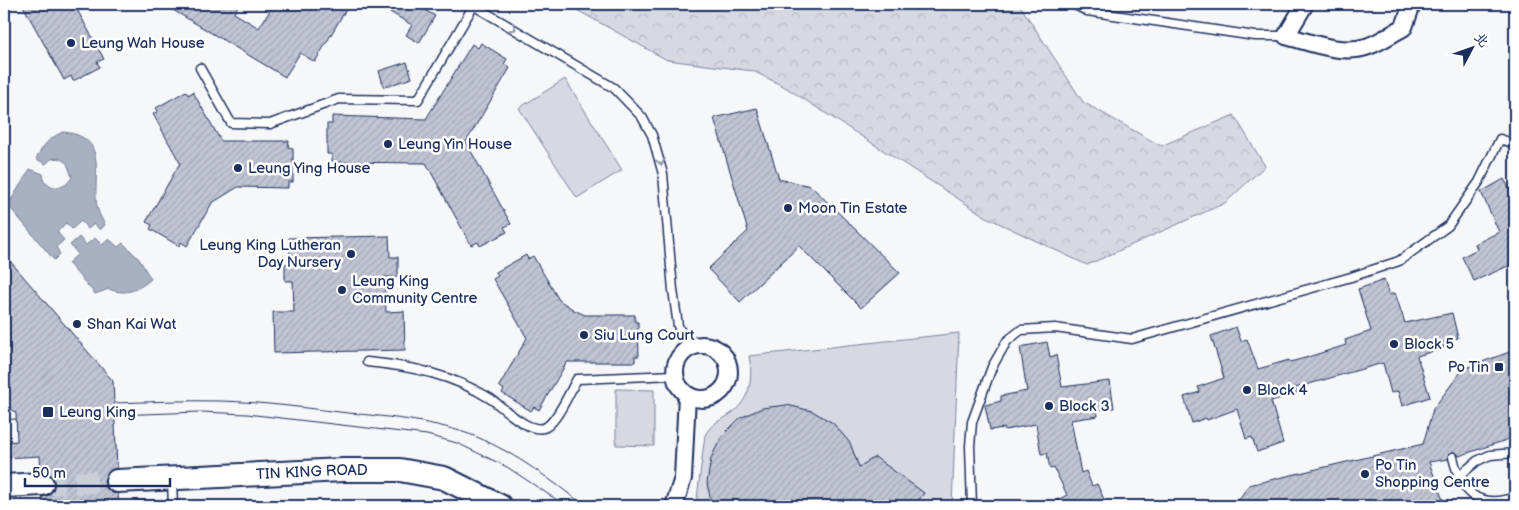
<svg xmlns="http://www.w3.org/2000/svg" width="1519" height="510" font-family="'Balsamiq Sans','LXGW WenKai TC',sans-serif">
<style>
.grass{fill:#d6d9e2;stroke:#7884a0}
.forest{fill:url(#forest-crowns);stroke:#7884a0}
.water{fill:#a9b0c1;stroke:#707c99}
.building{fill:url(#building-hatch);stroke:#1b2f5e}
.lines{fill:none;stroke-linecap:round;stroke-linejoin:round}
.secondary-tunnel{stroke:#cacfda;stroke-width:22;stroke-dasharray:22 11;stroke-linecap:butt}
.lane-casing{stroke:#1b2f5e;stroke-width:11}
.street-casing{stroke:#1b2f5e;stroke-width:20}
.secondary-casing{stroke:#1b2f5e;stroke-width:26}
.lane{stroke:#fff;stroke-width:8}
.street{stroke:#fff;stroke-width:16}
.secondary{stroke:#fff;stroke-width:22}
.tram{stroke:#1b2f5e;stroke-width:1}
.oneway{stroke:#8d97ae}
.poi-dot{fill:#1b2f5e;stroke:#fff;stroke-width:2}
.labels{text-anchor:middle;stroke-width:5;stroke-linejoin:round;paint-order:stroke}
.poi-label{font-size:15px;fill:#1b2f5e;stroke:#fff;text-anchor:start}
.street-label{font-size:15px;fill:#1b2f5e;stroke:#fff}
</style>
<defs>
<pattern id="forest-crowns" width="20" height="18" patternUnits="userSpaceOnUse" patternTransform="scale(1.25)"><rect width="20" height="18" fill="#d6d9e2"/><path d="M2 6a3 3 0 1 1 6 0M12 15a3 3 0 1 1 6 0" fill="none" stroke="#b7bbc4"/></pattern>
<pattern id="building-hatch" width="6" height="6" patternUnits="userSpaceOnUse" patternTransform="scale(1.25)"><rect width="6" height="6" fill="#c0c4d3"/><path d="M-1 1l2-2M0 6l6-6M5 7l2-2" fill="none" stroke="#a4a9b8"/></pattern>
</defs>
<rect width="100%" height="100%" fill="#f6f7f9"/>
<filter id="ink" filterUnits="userSpaceOnUse"><feTurbulence type="fractalNoise" baseFrequency=".02" numOctaves="2"/><feDisplacementMap in="SourceGraphic" scale="10" xChannelSelector="R" yChannelSelector="G"/><feConvolveMatrix kernelMatrix="1 2 1 2 8 2 1 2 1" color-interpolation-filters="sRGB"/></filter>
<g filter="url(#ink)">
<g class="grass">
<polygon points="565,79 622,170 577,198 519,108"/>
<path d="M959 333 952 506H696L705 435C714 420 720 422 732 413 751 398 753 378 749 356Z"/>
<polygon points="616,389 654,390 654,446 616,445"/>
</g>
<polygon class="forest" points="566,4 1019,4 1083,102 1161,146 1234,115 1265,166 1225,203 1087,265 988,218 785,87 753,71 667,60"/>
<g class="water">
<path d="M63 132C110 136 92 176 97 206 98 213 102 219 105 225L100 230 94 224 88 229 81 221 72 229 66 223 57 232 64 240 56 247 60 254 54 260 8 205 30 169 43 174 44 182 51 187C61 188 67 186 72 177L67 163 59 158 51 159 46 164 36 159C43 145 49 138 63 132Z"/>
<path d="M79 237 86 245 95 238 102 245 109 239 118 247 123 243 139 259 151 279C138 290 126 296 109 289L95 294 68 263 78 254 70 245Z"/>
</g>
<g class="building">
<polygon points="22,4 74,4 104,59 97,62 100,67 73,81 71,76 64,80"/>
<polygon points="163,4 239,4 234,13 259,28 274,4 349,4 315,62 300,53 285,77"/>
<polygon points="376,4 415,4 435,16 419,43 406,35 412,25"/>
<polygon points="481,43 507,59 504,64 510,68 466,142 511,224 504,227 507,232 480,246 478,242 471,245 426,163 332,162 332,154 327,154 327,124 332,124 332,116 426,119 472,44 478,48"/>
<polygon points="407,62 412,78 384,87 379,71"/>
<polygon points="186,91 188,95 193,92 221,141 289,141 288,147 293,148 293,182 288,182 288,188 238,187 212,203 187,246 181,242 179,246 150,229 152,225 146,222 180,163 153,114 158,111 156,108"/>
<polygon points="757,108 779,179 811,186 900,273 861,308 799,246 740,302 708,269 748,231 714,118"/>
<polygon points="1504,179 1515,199 1515,263 1474,281 1462,257 1477,249 1475,244 1499,232 1481,192"/>
<polygon points="389,236 390,257 398,257 398,277 384,277 386,312 404,311 405,350 274,353 273,312 294,312 293,281 285,281 285,264 290,263 289,238"/>
<polygon points="4,254 113,381 117,468 110,470 104,481 106,488 118,494 119,506 43,506 42,497 50,495 55,484 53,476 41,471 40,456 4,458 4,442 17,441 16,413 4,404"/>
<polygon points="526,255 528,259 533,256 559,300 574,310 585,315 635,315 635,322 638,322 639,356 635,356 635,362 567,362 539,410 534,407 531,411 502,393 504,390 499,386 527,338 493,279 498,276 496,272"/>
<polygon points="1384,280 1389,295 1395,293 1405,323 1452,313 1458,338 1442,343 1444,348 1417,356 1430,397 1402,406 1398,391 1391,393 1383,363 1295,388 1297,393 1271,401 1283,443 1257,452 1252,437 1246,439 1237,409 1207,420 1206,418 1192,423 1184,397 1200,392 1198,387 1224,378 1211,336 1236,327 1241,341 1247,339 1258,369 1289,360 1290,362 1305,358 1346,345 1345,340 1371,331 1358,289"/>
<polygon points="1047,342 1050,357 1056,355 1062,387 1110,381 1114,408 1097,410 1098,416 1071,420 1081,473 1086,471 1092,486 1097,484 1107,506 1046,506 1067,495 1054,468 1050,469 1047,453 1041,454 1036,424 1005,430 1004,428 990,430 985,405 1001,401 1001,396 1027,391 1020,347"/>
<polygon points="1515,350 1515,437 1459,456 1457,453 1451,452 1448,455 1448,459 1429,462 1445,506 1234,506 1249,485 1423,444 1433,409 1463,369"/>
<polygon points="787,405 812,411 833,423 850,443 859,467 875,457 924,493 914,506 712,506 707,483 711,458 722,436 740,418 762,408"/>
</g>
<g class="lines">
<polyline class="secondary-tunnel" points="42,484 117,481"/>
<defs>
<g id="lane">
<polyline points="471,4 614,88 642,117 652,135 663,174 673,290 678,326 689,348"/>
<polyline points="1073,4 1087,11 1255,36 1286,36"/>
<polyline points="200,68 231,123 270,124 339,99 418,100 474,5"/>
<path d="M367 362C411 366 453 375 491 399 504 408 530 435 546 427 558 420 570 391 577 379L675 375"/>
<path d="M1453 457C1461 492 1477 510 1515 497"/>
<polyline points="1458,477 1477,461 1490,455 1515,453"/>
<polyline points="172,481 173,506"/>
<polyline points="4,488 5,506"/>
<polyline points="139,506 173,505"/>
<polyline points="972,506 970,446 972,422 992,367 1007,341 1021,330 1055,328 1132,339 1351,277 1399,261 1448,226 1479,182 1500,139 1515,144"/>
</g>
<g id="street">
<path d="M1305 4 1286 36C1310 42 1341 55 1366 47 1379 43 1392 34 1404 27L1412 4"/>
<circle cx="702" cy="372" r="27"/>
<polyline points="674,506 683,478 687,395"/>
</g>
<g id="secondary">
<path id="s1" d="M117 481 343 470H400L444 478 500 506"/>
<polyline points="4,486 42,484"/>
</g>
</defs>
<use href="#lane" class="lane-casing"/>
<use href="#street" class="street-casing"/>
<use href="#secondary" class="secondary-casing"/>
<use href="#lane" class="lane"/>
<use href="#street" class="street"/>
<use href="#secondary" class="secondary"/>
<g class="tram">
<path d="M114 403C149 402 185 400 220 401 263 402 305 408 348 413 391 417 436 421 477 437 517 454 551 480 585 506"/>
<polyline points="4,407 7,407"/>
<polyline points="115,415 201,412 247,414 427,435 457,443 507,467 566,506"/>
<polyline points="4,420 16,419"/>
</g>
</g>
<defs><path id="oneway-chevron" d="M-2-3.5L2.5 0L-2 3.5" fill="none" stroke-width="1.6" stroke-linecap="round" stroke-linejoin="round" transform="scale(1.25)"/></defs>
<g class="oneway">
<use href="#oneway-chevron" transform="translate(513 28) rotate(30)"/>
<use href="#oneway-chevron" transform="translate(661 162) rotate(78)"/>
</g>
</g>
<g class="poi-dot">
<circle cx="71" cy="43" r="5"/>
<circle cx="388" cy="144" r="5"/>
<circle cx="238" cy="168" r="5"/>
<circle cx="788" cy="208" r="5"/>
<circle cx="351" cy="254" r="5"/>
<circle cx="342" cy="290" r="5"/>
<circle cx="77" cy="324" r="5"/>
<circle cx="584" cy="335" r="5"/>
<circle cx="1394" cy="344" r="5"/>
<rect x="1494" y="362" width="10" height="10" rx="2.5"/>
<circle cx="1247" cy="390" r="5"/>
<circle cx="1049" cy="406" r="5"/>
<rect x="42" y="406" width="12" height="12" rx="2.5"/>
<circle cx="1365" cy="474" r="5"/>
</g>
<g class="labels">
<g class="poi-label">
<text x="81" y="48">Leung Wah House</text>
<text x="398" y="149">Leung Yin House</text>
<text x="248" y="173">Leung Ying House</text>
<text x="798" y="213">Moon Tin Estate</text>
<text x="341" y="250" text-anchor="end">Leung King Lutheran<tspan x="341" dy="17">Day Nursery</tspan></text>
<text x="352" y="286">Leung King<tspan x="352" dy="17">Community Centre</tspan></text>
<text x="87" y="329">Shan Kai Wat</text>
<text x="594" y="340">Siu Lung Court</text>
<text x="1404" y="349">Block 5</text>
<text x="1489" y="372" text-anchor="end">Po Tin</text>
<text x="1257" y="395">Block 4</text>
<text x="1059" y="411">Block 3</text>
<text x="59" y="417">Leung King</text>
<text x="1375" y="470">Po Tin<tspan x="1375" dy="17">Shopping Centre</tspan></text>
</g>
<g class="street-label">
<text dy="5" stroke="none"><textPath href="#s1" startOffset="195">TIN KING ROAD</textPath></text>
</g>
</g>
<rect width="1519" height="510" fill="none" stroke="#fff" stroke-width="20"/>
<rect x="10" y="10" width="1499" height="490" fill="none" stroke="#1b2f5e" stroke-width="2" filter="url(#ink)"/>
<g transform="translate(1472 48) rotate(49)" stroke="#ffffff" stroke-width="4" paint-order="stroke">
<path d="M0-4L9 19L0 12L-9 19Z" fill="#1b2f5e"/>
<text y="-8" font-size="14" font-weight="bold" text-anchor="middle" fill="#1b2f5e">北</text>
</g>
<path d="M25 478v8h145v-8" fill="none" stroke="#1b2f5e" stroke-width="2.5"/>
<text x="32" y="478" font-size="15" fill="#1b2f5e" stroke="#ffffff" stroke-width="4" paint-order="stroke">50 m</text>
</svg>
